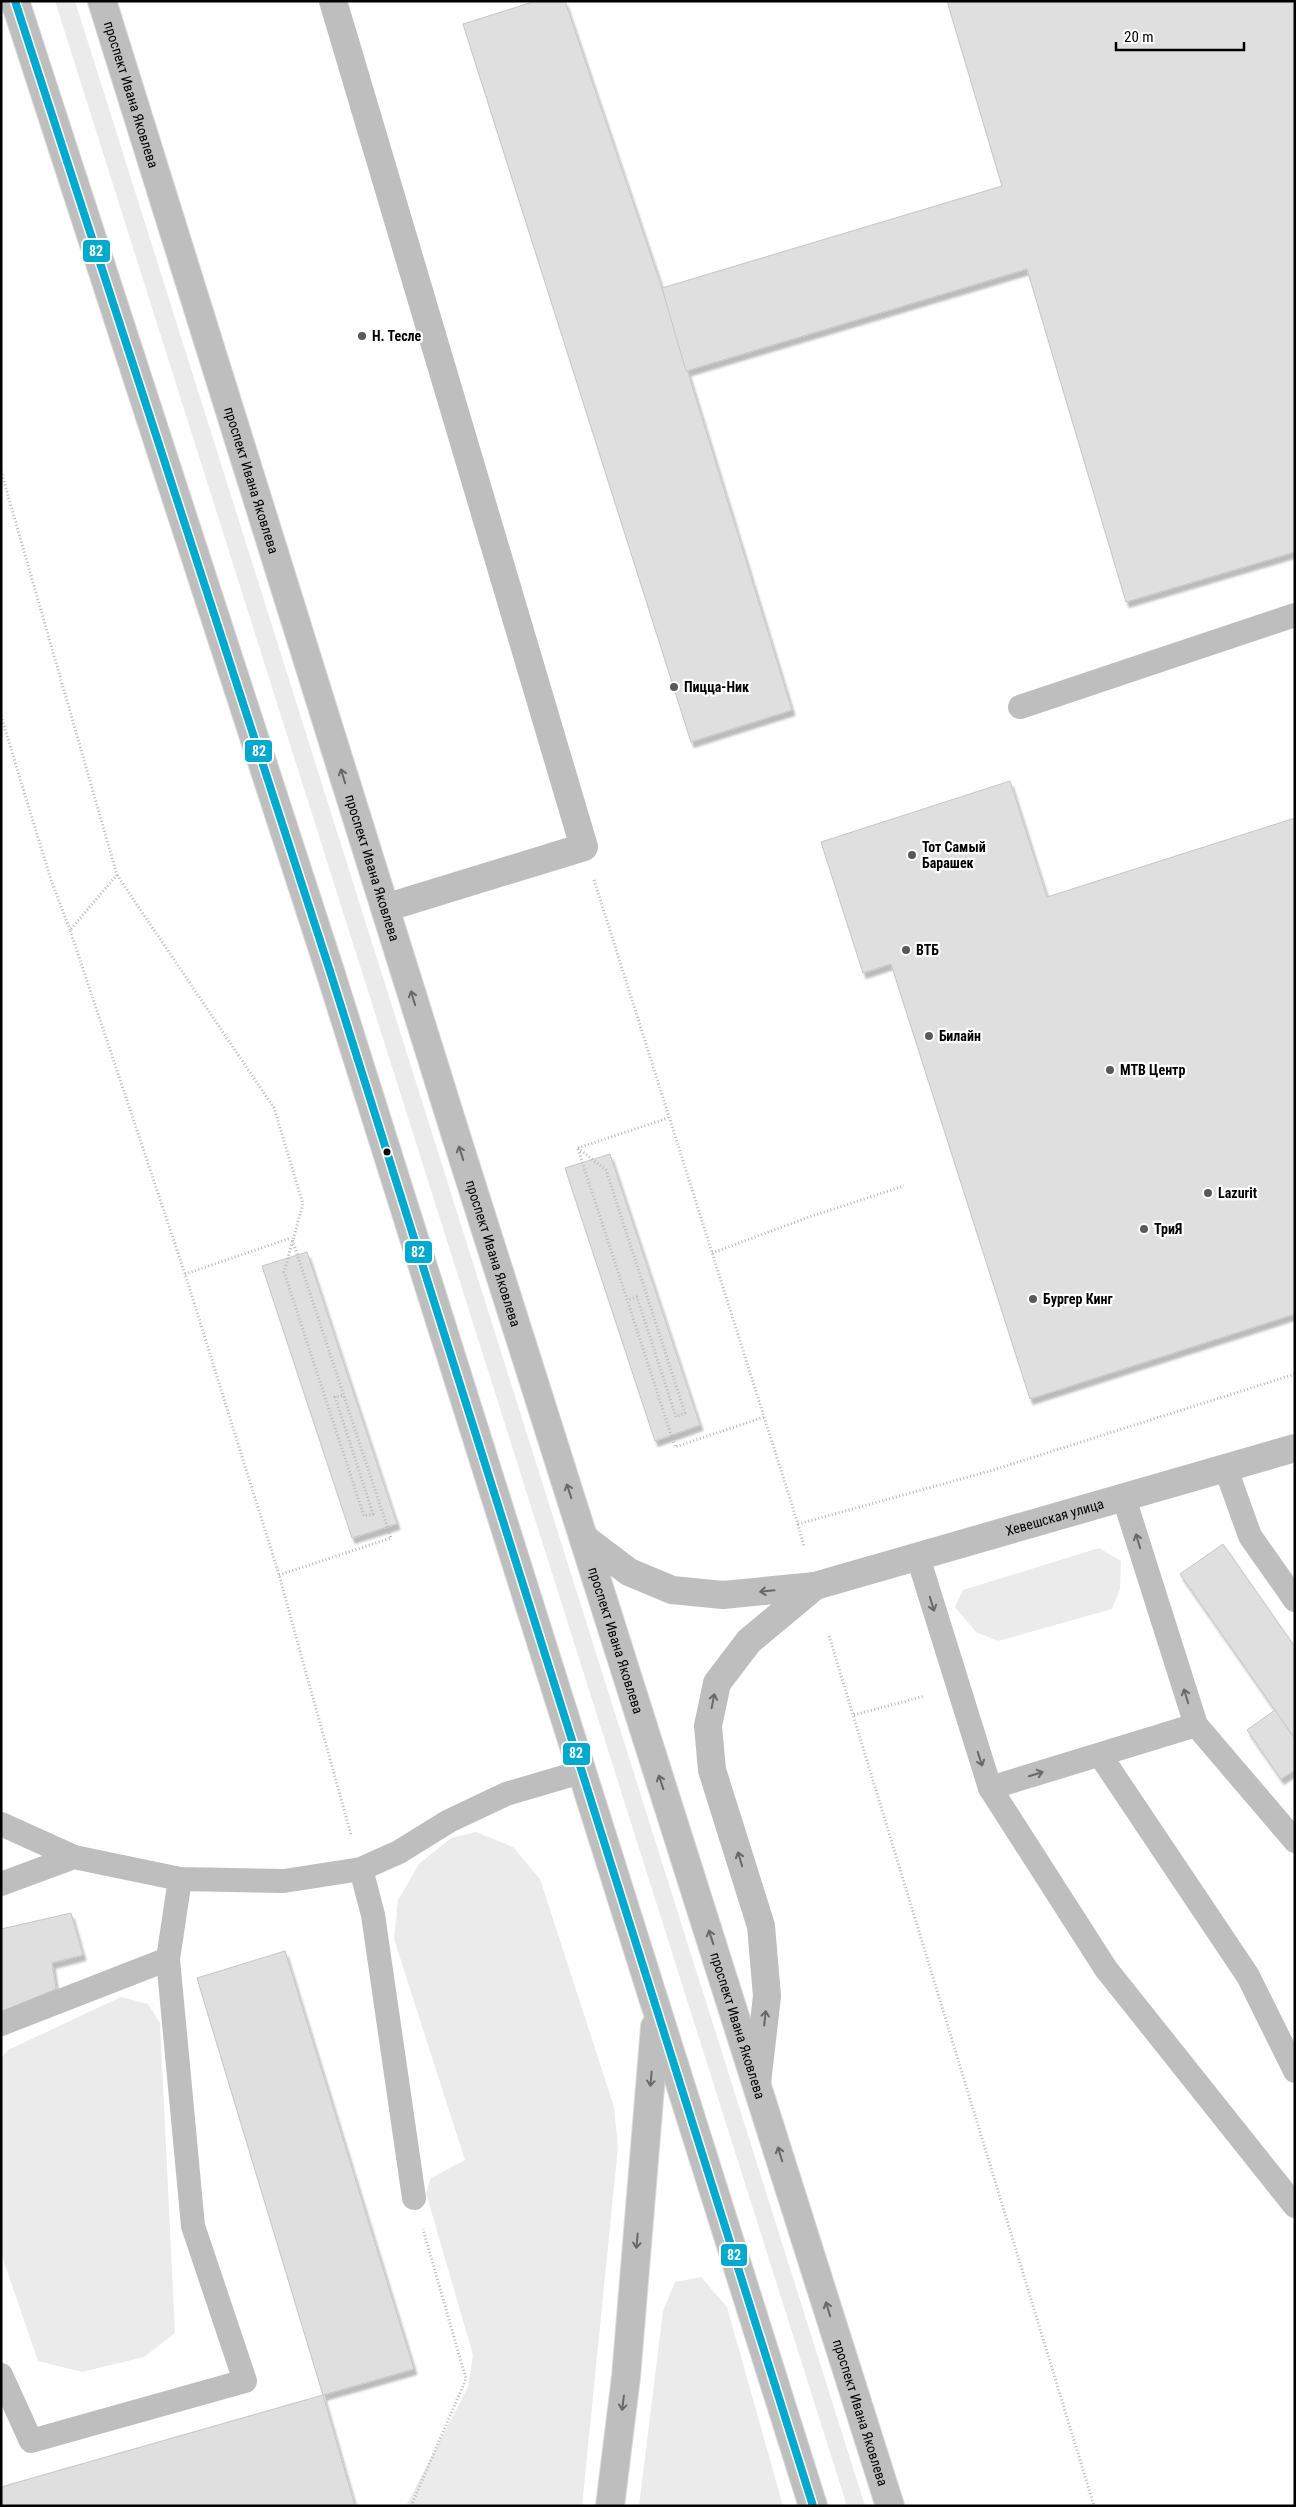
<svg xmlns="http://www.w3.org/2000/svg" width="1296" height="2507" font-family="'Roboto Condensed',sans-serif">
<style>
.green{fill:#ebebeb}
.building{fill:#dfdfdf;stroke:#c6c6c6;filter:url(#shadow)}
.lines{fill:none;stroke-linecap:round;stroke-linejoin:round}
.primary-casing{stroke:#dbdbdb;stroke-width:30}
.path{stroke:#b9b9b9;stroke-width:3;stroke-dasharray:1 2.5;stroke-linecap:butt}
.lane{stroke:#bebebe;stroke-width:24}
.street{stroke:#bebebe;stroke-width:28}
.primary{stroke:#bebebe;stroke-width:28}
.bus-1-casing{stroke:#fff;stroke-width:11}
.bus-1{stroke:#00a9ce;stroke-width:8}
.oneway{stroke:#686868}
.poi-dot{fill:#595959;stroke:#fff;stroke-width:2}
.bus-dot{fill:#000;stroke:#fff;stroke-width:2}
.labels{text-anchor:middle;stroke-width:4.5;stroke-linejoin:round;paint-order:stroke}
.street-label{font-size:14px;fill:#000;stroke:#fff}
.poi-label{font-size:14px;font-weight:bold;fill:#000;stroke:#fff;text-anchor:start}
.line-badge{stroke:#fff;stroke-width:2}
.badge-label{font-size:14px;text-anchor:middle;font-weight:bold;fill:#fff}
</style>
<defs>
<filter id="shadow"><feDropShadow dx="3" dy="5.5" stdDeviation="1" flood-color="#0004"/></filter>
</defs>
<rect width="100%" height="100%" fill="#fff"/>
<g class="green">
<polygon points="55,1 75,1 865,2506 847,2506"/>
<polygon points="1099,1548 1121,1561 1120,1589 1112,1609 998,1641 976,1632 955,1607 963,1590"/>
<polygon points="476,1832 513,1847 540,1879 614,2107 618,2147 582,2506 406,2506 468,2387 473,2355 426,2193 431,2178 465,2160 394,1939 398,1900 419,1864 451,1838"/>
<polygon points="121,1997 148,2004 160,2023 175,2333 144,2357 82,2372 38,2361 1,2253 1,2058 8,2050"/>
<polygon points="701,2277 727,2307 783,2506 639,2506 663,2311 675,2282"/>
</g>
<g class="building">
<polygon points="536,1 565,1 662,288 792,710 691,742 463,24"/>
<polygon points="947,1 1295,1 1295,552 1126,602 1027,269 686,371 662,288 1002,186"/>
<polygon points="1010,781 1047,897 1295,818 1295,1314 1030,1399 891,964 863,973 821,842"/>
<polygon points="610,1154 700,1425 655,1441 565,1168"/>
<polygon points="307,1252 397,1524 352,1538 262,1266"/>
<polygon points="1223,1544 1295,1647 1295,1739 1180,1574"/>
<polygon points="1275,1710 1295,1739 1295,1770 1281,1779 1247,1730"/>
<polygon points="71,1913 83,1955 52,1963 56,1989 1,2012 1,1929"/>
<polygon points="285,1951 414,2369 323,2395 197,1978"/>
<polygon points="323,2395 355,2506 1,2506 1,2487"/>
</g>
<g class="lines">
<defs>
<g id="primary">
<polyline points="15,1 329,968 813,2506"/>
<path id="s2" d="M102 1 457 1139 890 2506"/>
<polyline points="610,2506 626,2377 655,2027"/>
</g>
</defs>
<use href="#primary" class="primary-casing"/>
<g class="path">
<polyline points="1,471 117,875 70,930 185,1274 279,1575 351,1835"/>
<polyline points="1,716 51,880 70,930"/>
<polyline points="117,875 274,1108 303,1204 284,1272 364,1516 373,1514 335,1397 344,1395"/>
<polyline points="594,880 798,1524 990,1471 1295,1374"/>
<polyline points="578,1148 606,1170 685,1413 676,1417 637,1297 628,1300"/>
<polyline points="578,1148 668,1118"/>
<polyline points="578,1149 675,1447 764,1417"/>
<polyline points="712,1253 809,1217 904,1186"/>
<polyline points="185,1274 291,1238"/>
<polyline points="798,1524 804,1547"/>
<polyline points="279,1575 391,1538 292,1239"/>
<polyline points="829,1636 1094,2506"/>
<polyline points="854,1715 925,1696"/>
<polyline points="411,2506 466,2379 423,2229"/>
</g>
<g class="lane">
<polyline points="1020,707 1295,615"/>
<polyline points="1226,1469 1250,1536 1295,1600"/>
<polyline points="918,1557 990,1788 1106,1969 1295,2206"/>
<polyline points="1196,1725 1295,1841"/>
<polyline points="1100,1755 1248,1976 1295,2071"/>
<polyline points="990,1788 1196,1725 1124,1498"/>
<polyline points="1,1824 74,1857"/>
<polyline points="361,1869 373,1915 414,2198"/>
<polyline points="1,1884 74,1857 180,1879 284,1881 361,1869 399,1852 449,1821 506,1794 581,1772"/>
<polyline points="1,2024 168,1959"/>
<polyline points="1,2375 31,2441 245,2381 193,2226 168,1959 180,1879"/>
</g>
<g class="street">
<polyline points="333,1 584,847 385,908"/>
<path id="s1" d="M584 1538 629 1572 672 1590 723 1595 815 1586 1295 1448"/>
<polyline points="757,2083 767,1996 761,1926 712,1770 708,1726 717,1683 749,1641 815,1586"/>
</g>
<use href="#primary" class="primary"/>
<defs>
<polyline id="bus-1" points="15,1 329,968 813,2506"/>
</defs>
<use href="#bus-1" class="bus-1-casing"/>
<use href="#bus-1" class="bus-1"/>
</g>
<defs><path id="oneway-shaft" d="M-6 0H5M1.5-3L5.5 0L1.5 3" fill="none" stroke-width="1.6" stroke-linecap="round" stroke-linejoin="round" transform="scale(1.25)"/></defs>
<g class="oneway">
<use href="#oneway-shaft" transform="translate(343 776) rotate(-107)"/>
<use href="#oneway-shaft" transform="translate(413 998) rotate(-107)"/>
<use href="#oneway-shaft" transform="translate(461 1153) rotate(-108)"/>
<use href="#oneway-shaft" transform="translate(569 1491) rotate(-108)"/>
<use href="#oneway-shaft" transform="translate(1138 1541) rotate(-107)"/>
<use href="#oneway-shaft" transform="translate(767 1591) rotate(174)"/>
<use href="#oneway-shaft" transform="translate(932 1604) rotate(73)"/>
<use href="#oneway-shaft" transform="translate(1186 1696) rotate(-107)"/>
<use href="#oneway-shaft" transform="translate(713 1701) rotate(-79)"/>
<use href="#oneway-shaft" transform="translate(980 1759) rotate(72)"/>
<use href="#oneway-shaft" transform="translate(1036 1774) rotate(-17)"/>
<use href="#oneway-shaft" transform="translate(661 1782) rotate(-108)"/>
<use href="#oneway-shaft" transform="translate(740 1859) rotate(-107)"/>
<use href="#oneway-shaft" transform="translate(711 1937) rotate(-108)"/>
<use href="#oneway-shaft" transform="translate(765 2018) rotate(-84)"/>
<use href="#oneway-shaft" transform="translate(651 2079) rotate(95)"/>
<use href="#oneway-shaft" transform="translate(780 2154) rotate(-107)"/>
<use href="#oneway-shaft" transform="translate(637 2241) rotate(95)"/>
<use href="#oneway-shaft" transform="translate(828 2309) rotate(-107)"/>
<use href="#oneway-shaft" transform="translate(623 2403) rotate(97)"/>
</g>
<g class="poi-dot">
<circle cx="362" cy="336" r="5"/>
<circle cx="674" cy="687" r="5"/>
<circle cx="912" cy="855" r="5"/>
<circle cx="906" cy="950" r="5"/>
<circle cx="929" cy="1036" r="5"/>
<circle cx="1110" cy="1070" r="5"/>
<circle cx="1208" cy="1193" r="5"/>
<circle cx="1144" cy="1229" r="5"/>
<circle cx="1033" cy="1299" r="5"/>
</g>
<circle class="bus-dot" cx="387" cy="1152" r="4.5"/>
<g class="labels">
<g class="street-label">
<text dy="5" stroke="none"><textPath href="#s2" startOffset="98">проспект Ивана Яковлева</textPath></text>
<text dy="5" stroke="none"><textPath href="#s2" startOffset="502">проспект Ивана Яковлева</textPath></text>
<text dy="5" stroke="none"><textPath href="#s2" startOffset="908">проспект Ивана Яковлева</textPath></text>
<text dy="5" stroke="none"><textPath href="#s2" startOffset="1312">проспект Ивана Яковлева</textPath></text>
<text dy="5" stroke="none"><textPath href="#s1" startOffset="496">Хевешская улица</textPath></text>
<text dy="5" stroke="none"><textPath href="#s2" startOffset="1718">проспект Ивана Яковлева</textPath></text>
<text dy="5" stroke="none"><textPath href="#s2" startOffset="2122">проспект Ивана Яковлева</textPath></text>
<text dy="5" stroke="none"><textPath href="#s2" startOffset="2528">проспект Ивана Яковлева</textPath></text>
</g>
<g class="poi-label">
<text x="372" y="341">Н. Тесле</text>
<text x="684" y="692">Пицца-Ник</text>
<text x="922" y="852">Тот Самый<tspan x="922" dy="16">Барашек</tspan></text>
<text x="916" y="955">ВТБ</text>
<text x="939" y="1041">Билайн</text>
<text x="1120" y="1075">МТВ Центр</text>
<text x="1218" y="1198">Lazurit</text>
<text x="1154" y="1234">ТриЯ</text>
<text x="1043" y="1304">Бургер Кинг</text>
</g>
</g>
<g class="line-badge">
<rect x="82" y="239" width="29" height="24" rx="5" fill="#00a9ce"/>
<rect x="244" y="739" width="29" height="24" rx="5" fill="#00a9ce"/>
<rect x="404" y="1240" width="29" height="24" rx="5" fill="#00a9ce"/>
<rect x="562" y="1742" width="29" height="24" rx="5" fill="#00a9ce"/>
<rect x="720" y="2243" width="28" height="24" rx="5" fill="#00a9ce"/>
</g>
<g class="badge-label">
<text x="96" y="256">82</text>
<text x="259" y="756">82</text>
<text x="418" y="1257">82</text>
<text x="576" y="1758">82</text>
<text x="734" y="2260">82</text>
</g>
<rect width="1296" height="2507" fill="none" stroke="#000000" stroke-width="5"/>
<path d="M1116 42v8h128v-8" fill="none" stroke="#000000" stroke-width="2.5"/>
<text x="1124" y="42" font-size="15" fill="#000000" stroke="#ffffff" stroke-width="4" paint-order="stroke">20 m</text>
</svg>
